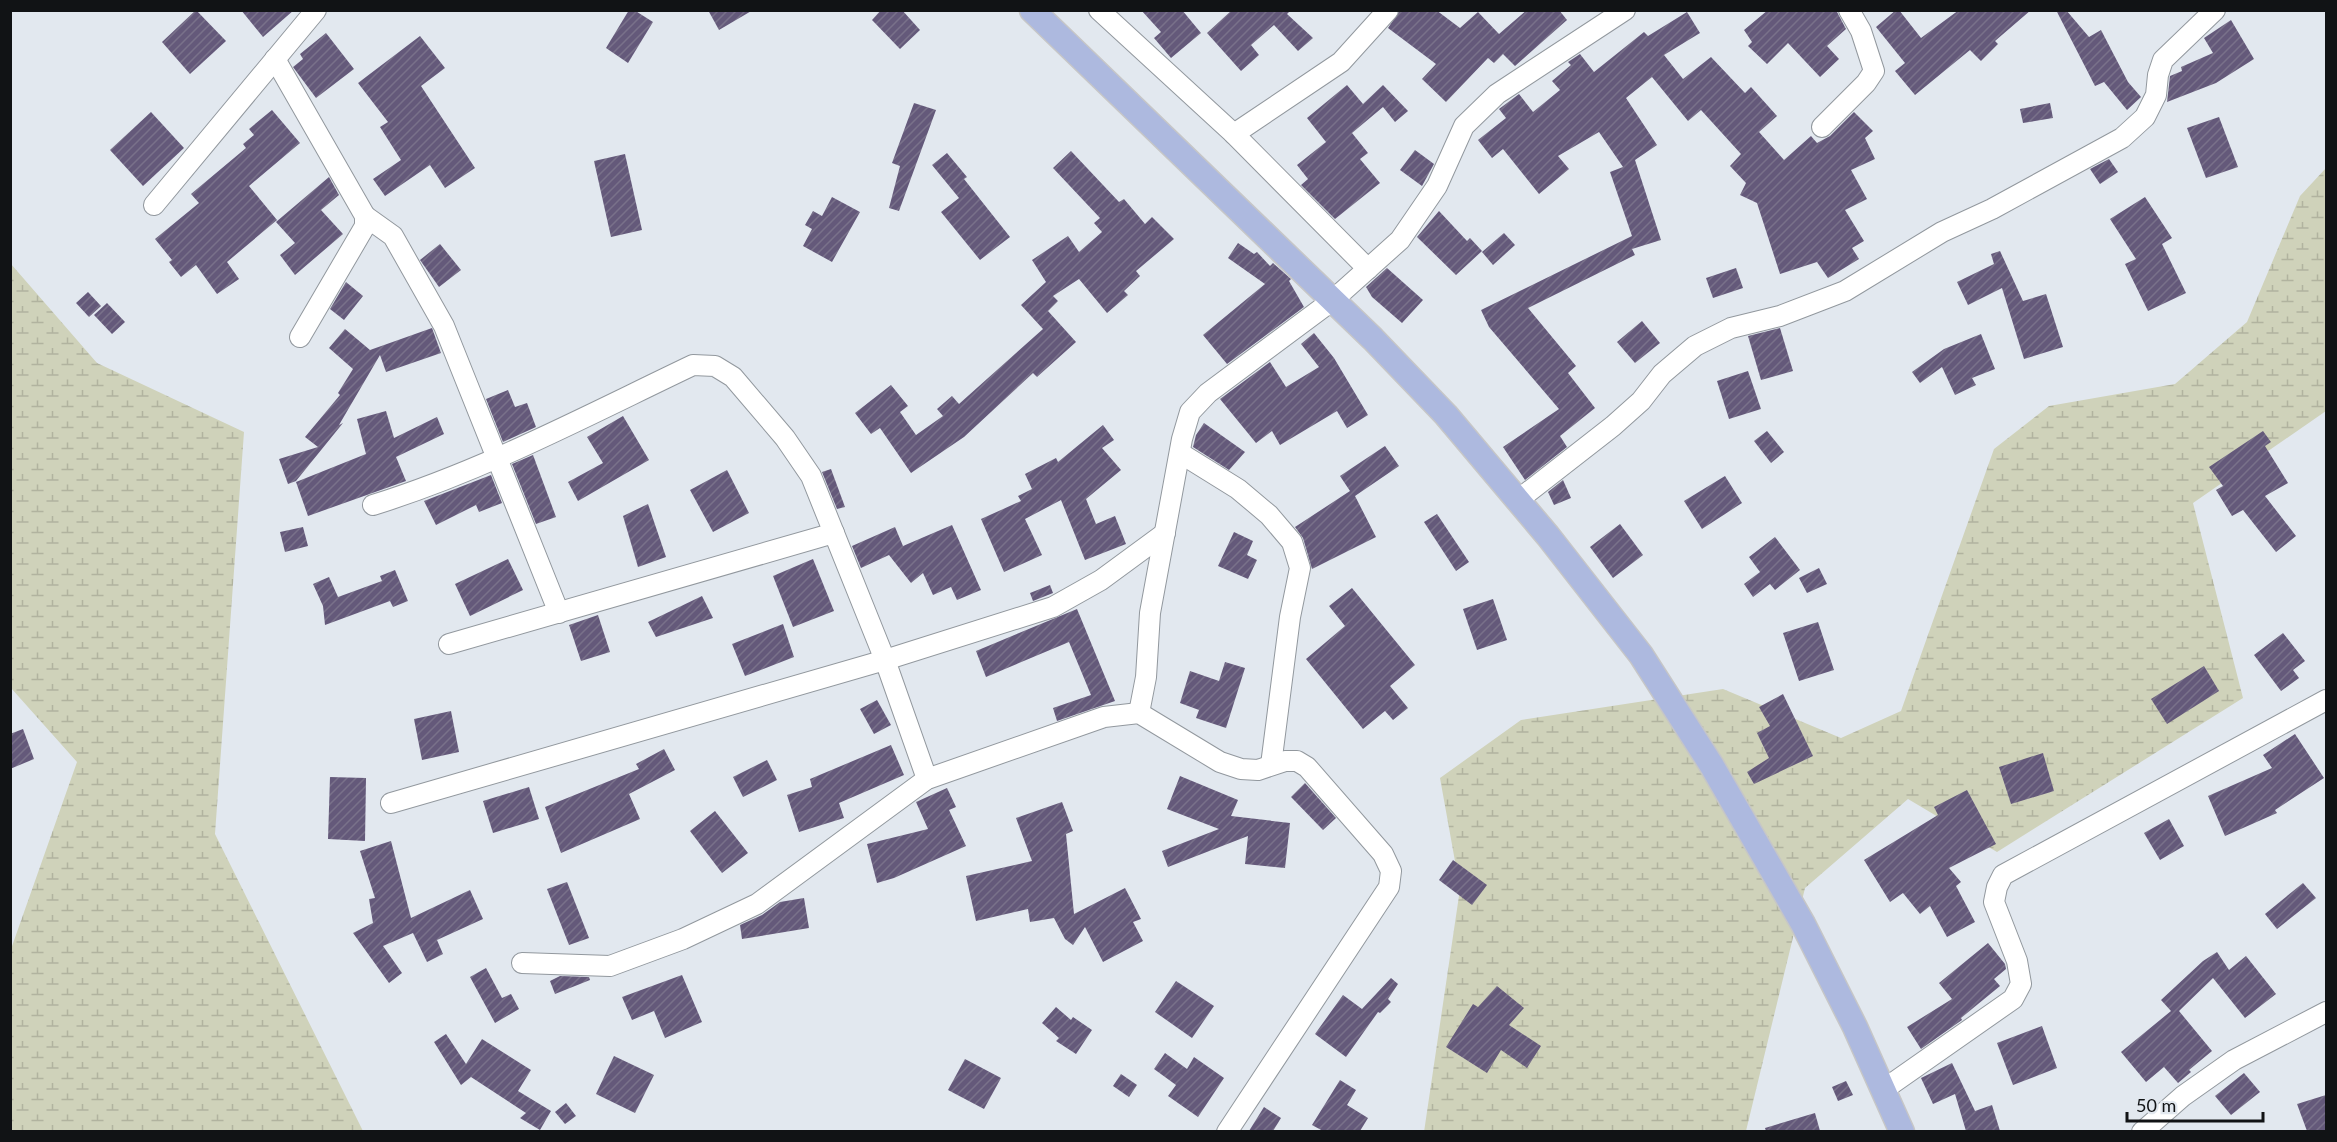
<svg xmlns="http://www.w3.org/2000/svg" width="2337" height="1142" font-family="Lato,sans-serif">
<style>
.wetland{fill:url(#wetland-marsh)}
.building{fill:url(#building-hatch)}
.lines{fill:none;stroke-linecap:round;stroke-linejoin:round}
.minor-casing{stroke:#92989e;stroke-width:22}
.major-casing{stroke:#c6c6c7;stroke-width:27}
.minor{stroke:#fff;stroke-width:20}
.major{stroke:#adb9df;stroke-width:24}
</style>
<defs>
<pattern id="wetland-marsh" width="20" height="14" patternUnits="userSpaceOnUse" patternTransform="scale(1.5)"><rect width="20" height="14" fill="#cfd2ba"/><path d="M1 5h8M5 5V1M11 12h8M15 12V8" fill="none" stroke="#b1b39f"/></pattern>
<pattern id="building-hatch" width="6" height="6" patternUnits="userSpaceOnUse" patternTransform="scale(1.5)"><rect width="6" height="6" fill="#64597a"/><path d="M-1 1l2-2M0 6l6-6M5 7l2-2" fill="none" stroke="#79718a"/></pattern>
</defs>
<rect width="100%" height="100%" fill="#e2e8ef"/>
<g class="wetland">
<polygon points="2326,168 2326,411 2193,503 2243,698 1997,852 1908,799 1805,888 1746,1131 1424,1132 1460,889 1440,778 1521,720 1723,689 1841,738 1901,711 1994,449 2049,406 2175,384 2247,322 2300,196"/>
<polygon points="11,264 97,363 244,432 215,834 363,1131 11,1131 11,949 77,762 11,688"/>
</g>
<g class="building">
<polygon points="196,10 226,41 190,74 162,42"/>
<polygon points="241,10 294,10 263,37"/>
<polygon points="629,10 634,10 653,22 628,63 606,48"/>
<polygon points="708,10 753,10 719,30"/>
<polygon points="881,10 902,10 920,30 900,49 872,20"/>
<polygon points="1141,10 1182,10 1201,33 1171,58 1154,38 1161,32"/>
<polygon points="1232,10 1291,10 1287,14 1313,38 1298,51 1274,25 1251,45 1259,55 1241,71 1207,33"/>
<polygon points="1400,10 1436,10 1460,28 1478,12 1499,34 1527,10 1559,10 1567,20 1515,66 1503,54 1494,63 1488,58 1446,102 1422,79 1436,64 1388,28"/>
<polygon points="1768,10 1836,10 1846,29 1827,46 1839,59 1820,77 1788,43 1767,64 1748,46 1752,42 1744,30"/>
<polygon points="1896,10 1899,10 1921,38 1959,10 2031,10 1995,41 1998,44 1981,61 1970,50 1915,95 1895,71 1905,63 1876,27"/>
<polygon points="2056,10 2066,10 2089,37 2101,30 2128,82 2141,97 2127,110 2104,82 2095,86"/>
<polygon points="1687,12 1700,33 1664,55 1683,79 1711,57 1745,93 1751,87 1777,116 1759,132 1784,160 1811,136 1817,143 1830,136 1854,112 1873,131 1865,138 1875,159 1851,170 1867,199 1845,210 1864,241 1852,248 1859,259 1828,278 1817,262 1780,274 1757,203 1740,195 1746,183 1730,166 1741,154 1701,110 1688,121 1652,77 1626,98 1657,145 1635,160 1661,240 1632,249 1635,255 1528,308 1576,366 1568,373 1595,408 1560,436 1567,447 1525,480 1503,447 1559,409 1489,327 1481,310 1632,236 1610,172 1623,167 1599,132 1558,156 1569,169 1539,194 1503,149 1492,158 1478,140 1506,118 1499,109 1519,94 1533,112 1560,90 1552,81 1571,65 1568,62 1580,54 1594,72 1644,32 1648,36"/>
<polygon points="2231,20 2254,59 2216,83 2167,102 2170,76 2182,71 2181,67 2213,53 2204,38"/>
<polygon points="326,33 354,69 316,98 293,67 303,59 300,54"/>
<polygon points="420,36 445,68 421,86 475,168 445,188 430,165 385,196 373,179 401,160 380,127 388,122 358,83"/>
<polygon points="1347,85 1363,104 1383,85 1408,111 1395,122 1383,107 1352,133 1368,153 1360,159 1380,183 1335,219 1301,185 1308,179 1297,165 1326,142 1307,118"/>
<polygon points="914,103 936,110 899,211 889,208 900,166 892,163"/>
<polygon points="2050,103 2053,118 2023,123 2020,109"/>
<polygon points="272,110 300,143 249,186 277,220 227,262 239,279 217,294 196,265 181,277 169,262 172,260 155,239 199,203 191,194 246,148 243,144 254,135 249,129"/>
<polygon points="151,112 184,148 143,186 110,150"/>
<polygon points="2219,117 2238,167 2206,178 2187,128"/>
<polygon points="1415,150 1434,164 1422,186 1400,170"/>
<polygon points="1071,151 1119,202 1124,199 1145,224 1152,217 1174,239 1136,271 1140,276 1124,291 1128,295 1107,313 1079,279 1053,296 1058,301 1048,311 1076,342 1037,377 1033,373 964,437 911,473 880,428 871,434 855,413 891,385 908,406 900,412 916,435 943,416 937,409 952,396 959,404 1043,329 1021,305 1046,282 1032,260 1068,236 1079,252 1102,232 1094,223 1100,218 1053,168"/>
<polygon points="947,153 967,177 964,179 1010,237 980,260 941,212 959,198 932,165"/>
<polygon points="625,154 642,230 611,237 594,161"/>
<polygon points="2109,159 2118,172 2100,184 2090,169"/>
<polygon points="329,177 339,195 321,210 343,234 295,275 280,255 295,243 276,222"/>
<polygon points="832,197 860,212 832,262 803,246 812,229 805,225 813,211 822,216"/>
<polygon points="2145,197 2172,238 2162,244 2186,293 2148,311 2125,264 2136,259 2110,219"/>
<polygon points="1439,211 1467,241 1470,238 1482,251 1456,275 1417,237"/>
<polygon points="1504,233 1515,245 1493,265 1482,252"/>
<polygon points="1238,243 1254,254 1257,252 1270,266 1273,263 1291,279 1289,281 1304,307 1227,364 1203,335 1265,284 1228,258"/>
<polygon points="440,244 461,270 439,287 420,260"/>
<polygon points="2000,251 2023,301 2046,294 2063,347 2024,359 2002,288 1968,305 1957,282 1994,264 1991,254"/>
<polygon points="1387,268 1423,300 1402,323 1372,297 1366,287"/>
<polygon points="1736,268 1743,288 1713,298 1706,278"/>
<polygon points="346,282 363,296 344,320 330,309"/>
<polygon points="88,292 101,306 89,317 76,303"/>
<polygon points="107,303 125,322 112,334 94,315"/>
<polygon points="1642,321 1660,343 1635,363 1617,342"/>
<polygon points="432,328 441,353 386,372 380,355 339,425 343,423 296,481 288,484 279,459 318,447 305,437 340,395 338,393 353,369 329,348 345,329 370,350"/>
<polygon points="1780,328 1793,371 1761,380 1748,336"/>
<polygon points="1314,333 1334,358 1368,415 1347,428 1337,411 1280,445 1272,431 1256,443 1220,399 1270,362 1286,387 1319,367 1301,344"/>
<polygon points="1981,334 1995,369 1972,378 1976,385 1955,395 1942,367 1920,383 1912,372 1944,349"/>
<polygon points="1748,371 1761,409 1729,419 1717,381"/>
<polygon points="508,390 515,407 527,403 536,427 503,442 486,399"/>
<polygon points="386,411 394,438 437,417 444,434 396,457 406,481 308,516 296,482 366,454 357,419"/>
<polygon points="623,416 649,460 578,501 568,482 603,463 587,437"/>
<polygon points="1204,423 1245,452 1229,470 1193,447 1196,435"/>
<polygon points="1103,425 1114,440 1102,448 1121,470 1086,499 1096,524 1115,516 1126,544 1085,560 1061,500 1025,519 1042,555 1004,572 981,519 1021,501 1018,496 1032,489 1025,474 1056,458 1058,462"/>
<polygon points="1767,431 1784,452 1771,463 1754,441"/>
<polygon points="2263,431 2271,442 2265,446 2288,483 2265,496 2296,536 2276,552 2243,510 2232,516 2216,490 2223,486 2209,467"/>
<polygon points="1385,446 1399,466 1355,496 1376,537 1312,569 1303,538 1295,527 1350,491 1340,476"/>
<polygon points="533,455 556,517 536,524 512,464"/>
<polygon points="831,469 845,507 837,509 822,472"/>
<polygon points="727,470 749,513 713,532 690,490"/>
<polygon points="491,475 502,503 479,512 476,505 436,525 424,501"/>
<polygon points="1725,476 1742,503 1702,529 1684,501"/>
<polygon points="1563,480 1571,498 1554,505 1548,492"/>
<polygon points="648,504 666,557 638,567 623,516"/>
<polygon points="1437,514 1469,562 1456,571 1424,522"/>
<polygon points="1620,524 1643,555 1613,578 1590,547"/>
<polygon points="952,525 981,590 957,600 951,587 933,595 923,573 911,583 889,555 861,568 852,546 895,527 903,546"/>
<polygon points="303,527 308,546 285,552 280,532"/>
<polygon points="1234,532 1253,541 1247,555 1257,560 1248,579 1218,566"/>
<polygon points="1775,537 1800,570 1775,590 1770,584 1753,597 1744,584 1760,572 1749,557"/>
<polygon points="508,559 523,590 470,616 455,584"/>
<polygon points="813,559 834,611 793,627 773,576"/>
<polygon points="1819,568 1827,584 1807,593 1799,578"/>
<polygon points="395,570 408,601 393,607 390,601 325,625 323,606 313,584 329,577 338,597 382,581 380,576"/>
<polygon points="1050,585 1053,593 1033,601 1030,593"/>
<polygon points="1352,588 1415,665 1390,686 1408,708 1393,720 1385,711 1363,729 1306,659 1345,626 1329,606"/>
<polygon points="702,596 713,618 656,637 648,622"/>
<polygon points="1493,599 1507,640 1477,650 1463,609"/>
<polygon points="1077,609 1115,701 1057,721 1053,708 1091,695 1069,642 986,677 976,651"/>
<polygon points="598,615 610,652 581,661 569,625"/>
<polygon points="1818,622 1834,670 1799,681 1783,633"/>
<polygon points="783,624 794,657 745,676 732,644"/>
<polygon points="2283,633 2305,661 2293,670 2299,678 2281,691 2254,655"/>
<polygon points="1225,662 1245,668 1226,728 1196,718 1199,710 1180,703 1190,671 1219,681"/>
<polygon points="2204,666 2219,691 2167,724 2151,699"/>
<polygon points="1783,694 1813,756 1754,784 1747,772 1769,758 1757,733 1770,726 1759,707"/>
<polygon points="877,700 891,725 874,734 860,709"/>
<polygon points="451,711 459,752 422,760 414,719"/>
<polygon points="23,729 34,759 10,769 10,734"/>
<polygon points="2295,734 2324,778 2275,810 2277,813 2225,836 2208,796 2272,768 2263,755"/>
<polygon points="891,745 904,775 839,803 844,818 799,832 787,795 812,787 810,779"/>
<polygon points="664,749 675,770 629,794 640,819 561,853 545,807 639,769 636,764"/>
<polygon points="2043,753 2054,791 2011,804 1999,767"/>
<polygon points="767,760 777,780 743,797 733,777"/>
<polygon points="1180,776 1238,800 1231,816 1290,823 1285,868 1245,864 1248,836 1168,867 1162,851 1219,829 1167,809"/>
<polygon points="330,777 366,778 365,841 328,839"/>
<polygon points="1305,783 1336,818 1323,830 1291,797"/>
<polygon points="529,787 539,819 493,833 483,801"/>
<polygon points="947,788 956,807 949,810 966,846 894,878 877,883 867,844 928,829 916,802"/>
<polygon points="1967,790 1996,844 1949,868 1961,882 1956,886 1975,922 1947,937 1930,906 1920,914 1903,893 1890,902 1864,860 1938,815 1934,807"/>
<polygon points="1062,802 1073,831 1066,834 1074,914 1125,888 1141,919 1133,922 1143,941 1103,962 1085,927 1073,945 1065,939 1054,918 1030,922 1028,909 976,921 966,876 1032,861 1016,818"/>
<polygon points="715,811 748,853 722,873 690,831"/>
<polygon points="2169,819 2184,846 2160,860 2144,833"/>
<polygon points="391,841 411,918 470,890 483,919 437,940 443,954 427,962 413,933 383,946 402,973 389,983 353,933 373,923 369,899 375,898 360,851"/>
<polygon points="1453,860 1487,885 1472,905 1439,880"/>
<polygon points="567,882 589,938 569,945 547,889"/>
<polygon points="2303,883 2316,898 2277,929 2265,914"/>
<polygon points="804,898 809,928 742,939 740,925 762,915 780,902"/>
<polygon points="1988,943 2005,964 2006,969 1994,979 2000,986 1961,1018 1962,1020 1921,1049 1907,1027 1952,999 1939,983"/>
<polygon points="2217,952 2229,970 2246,956 2276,994 2245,1018 2213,978 2179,1011 2212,1051 2189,1070 2191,1072 2178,1083 2164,1067 2146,1082 2121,1052 2171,1011 2161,1000 2203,961"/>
<polygon points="486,968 502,998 511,994 519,1009 495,1023 470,977"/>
<polygon points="682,975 702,1022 665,1038 654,1011 632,1020 622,997"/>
<polygon points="560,976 589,977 590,980 555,994 550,981"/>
<polygon points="1391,978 1398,984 1388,999 1391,1002 1380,1013 1378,1012 1346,1057 1315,1034 1343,995 1362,1009"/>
<polygon points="1176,981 1214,1006 1192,1038 1155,1012"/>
<polygon points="1497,986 1524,1008 1509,1025 1541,1046 1527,1068 1501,1050 1487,1073 1446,1047 1473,1004 1478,1007"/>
<polygon points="1056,1007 1071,1020 1073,1017 1092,1030 1076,1054 1056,1041 1059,1038 1042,1023"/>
<polygon points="2042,1026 2057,1068 2013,1085 1997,1043"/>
<polygon points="446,1034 466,1064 482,1039 531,1070 518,1091 551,1111 540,1130 520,1118 526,1113 471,1077 461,1085 434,1042"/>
<polygon points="1165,1053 1187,1069 1194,1057 1224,1078 1198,1117 1168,1096 1176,1085 1154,1069"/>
<polygon points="614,1056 654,1075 635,1113 596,1094"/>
<polygon points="965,1059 1001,1078 984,1109 948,1090"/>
<polygon points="1952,1063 1975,1111 1992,1105 2000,1131 1966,1131 1955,1094 1933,1104 1921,1078"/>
<polygon points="2244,1073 2260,1092 2231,1115 2215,1096"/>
<polygon points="1121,1074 1137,1085 1129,1097 1113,1086"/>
<polygon points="1340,1080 1356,1090 1347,1105 1368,1118 1360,1131 1323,1131 1312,1125"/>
<polygon points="1846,1081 1853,1095 1838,1101 1832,1087"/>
<polygon points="2326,1095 2326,1131 2307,1131 2297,1104"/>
<polygon points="566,1103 576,1116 565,1124 555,1112"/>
<polygon points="1264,1107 1281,1118 1273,1131 1249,1131"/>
<polygon points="1815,1113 1820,1131 1766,1131 1765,1128"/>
</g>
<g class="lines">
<defs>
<g id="minor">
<polyline points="1099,10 1234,134 1368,269"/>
<polyline points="275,59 365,216 365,226 300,337"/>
<polyline points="1822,127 1866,83 1874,71 1861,31 1849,10"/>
<polyline points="1234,134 1341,62 1388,10"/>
<polyline points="154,205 316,10"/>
<polyline points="365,216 393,236 444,326 559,613"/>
<polyline points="1180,453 1238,489 1269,515 1292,542 1300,568 1290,617 1271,765"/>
<polyline points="1518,500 1613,426 1641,401 1662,374 1695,346 1731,328 1780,316 1845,291 1942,232 1992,209 2122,138 2145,117 2156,95 2158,75 2163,60 2215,10"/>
<path d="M373 505C485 470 588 415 693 365L715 366 733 377 785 438 811 476 885 660 927 779"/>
<polyline points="449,644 834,533"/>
<polyline points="1139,713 1146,677 1150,613 1182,439 1190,412 1208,393 1333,300 1400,240 1437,186 1464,126 1497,94 1625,10"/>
<polyline points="391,803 885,660 1053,607 1101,580 1165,533"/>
<polyline points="522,963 610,966 683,939 757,904 927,779 1104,717 1139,713 1220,762 1241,769 1258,770 1285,761 1297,761 1307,767 1383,854 1391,871 1389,887 1227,1132"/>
<polyline points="1883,1090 2013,999 2021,984 2017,961 1994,902 1997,887 2003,875 2326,700"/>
<polyline points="2142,1132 2183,1096 2234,1060 2326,1012"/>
</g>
<polyline id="major" points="1032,10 1373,339 1446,415 1548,536 1641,655 1712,766 1803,924 1855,1027 1902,1132"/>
</defs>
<use href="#minor" class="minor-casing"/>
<use href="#major" class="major-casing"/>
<use href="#minor" class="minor"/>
<use href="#major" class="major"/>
</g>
<rect width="2337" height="1142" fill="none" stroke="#111315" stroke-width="24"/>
<path d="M2127 1112v9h136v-9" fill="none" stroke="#111315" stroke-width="3"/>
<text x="2136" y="1112" font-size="18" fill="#111315" stroke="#e2e8ef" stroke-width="4.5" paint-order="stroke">50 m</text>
</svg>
